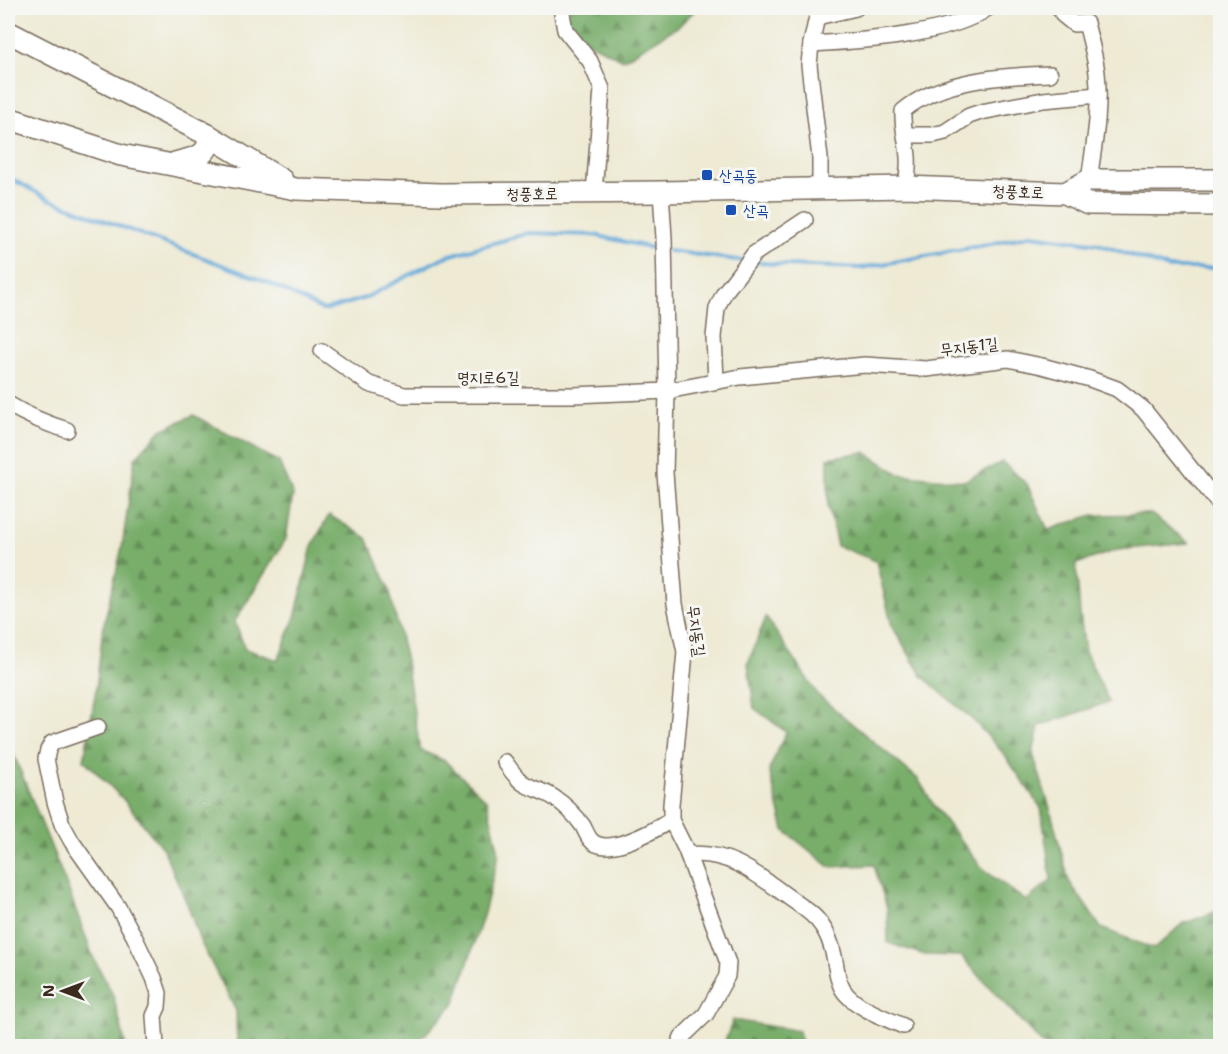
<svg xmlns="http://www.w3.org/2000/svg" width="1228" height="1054" font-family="'Shantell Sans','Poor Story',sans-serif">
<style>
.forest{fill:url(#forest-firs);stroke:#5a6c44;stroke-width:1.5}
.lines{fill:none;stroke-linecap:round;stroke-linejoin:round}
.stream{stroke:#62a8d8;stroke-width:4}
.street-casing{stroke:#7a6d5e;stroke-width:18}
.secondary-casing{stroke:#7a6d5e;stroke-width:24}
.street{stroke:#fff;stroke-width:15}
.secondary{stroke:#fff;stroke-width:21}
.transit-dot{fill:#1a4fb4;stroke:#f6f6f2;stroke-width:2}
.labels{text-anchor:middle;stroke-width:6;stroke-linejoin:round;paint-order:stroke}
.transit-label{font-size:16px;fill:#164399;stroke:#f6f6f2;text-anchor:start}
.street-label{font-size:16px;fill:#3b2a1e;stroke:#f6f6f2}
</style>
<defs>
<pattern id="forest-firs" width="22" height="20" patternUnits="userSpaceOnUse" patternTransform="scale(1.5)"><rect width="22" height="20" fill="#78ad6a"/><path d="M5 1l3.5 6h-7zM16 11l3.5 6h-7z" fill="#648d57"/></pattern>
</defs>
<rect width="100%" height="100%" fill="#f6f6f2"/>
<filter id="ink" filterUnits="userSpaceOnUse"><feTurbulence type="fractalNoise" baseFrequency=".0167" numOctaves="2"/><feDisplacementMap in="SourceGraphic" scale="12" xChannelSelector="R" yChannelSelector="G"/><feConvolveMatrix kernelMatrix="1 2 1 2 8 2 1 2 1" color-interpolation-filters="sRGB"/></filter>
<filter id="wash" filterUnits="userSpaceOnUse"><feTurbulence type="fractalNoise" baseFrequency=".008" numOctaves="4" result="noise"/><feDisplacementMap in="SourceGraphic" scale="24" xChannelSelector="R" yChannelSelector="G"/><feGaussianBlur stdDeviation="1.35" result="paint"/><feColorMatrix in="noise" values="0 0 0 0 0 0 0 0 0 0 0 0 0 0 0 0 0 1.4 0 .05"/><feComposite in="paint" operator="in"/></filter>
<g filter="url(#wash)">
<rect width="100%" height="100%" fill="#eeead4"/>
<g class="forest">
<polygon points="563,8 697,8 679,26 623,60 565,30"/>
<polygon points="193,415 279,462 293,494 286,539 235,621 245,649 278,660 296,614 312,546 329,515 367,538 389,588 406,661 420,750 445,761 487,801 499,853 484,913 455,1003 414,1046 237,1046 236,1011 200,941 188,906 163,849 123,799 84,760 96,689 103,628 122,547 135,458 161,430"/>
<polygon points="865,452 899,474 964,481 1002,462 1027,484 1048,530 1093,515 1151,514 1189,543 1117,550 1076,564 1080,614 1085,651 1109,702 1039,726 1033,754 1049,805 1069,881 1101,928 1154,949 1182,924 1220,910 1220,1046 1044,1046 961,956 925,955 888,943 887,908 874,865 830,867 784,830 769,770 786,732 754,708 748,663 766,617 818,695 918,779 936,809 983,869 1026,901 1051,880 1041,808 1004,754 973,720 922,676 892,626 876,561 837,546 828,505 828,458"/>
<polygon points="8,740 69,891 93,957 113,995 126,1046 8,1046"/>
<polygon points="733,1020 799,1031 802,1046 723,1046"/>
</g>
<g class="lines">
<g class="stream">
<polyline points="8,177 51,200 267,282 323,310 336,307 365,298 444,257 529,233 594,235 661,250"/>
<polyline points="669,251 745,261"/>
<polyline points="752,262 786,265 861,268 991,244 1031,235 1098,244 1169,268 1220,268"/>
</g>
</g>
</g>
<g filter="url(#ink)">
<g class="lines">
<defs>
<g id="street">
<polyline points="561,8 565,30 590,61 602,89 594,193"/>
<path d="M1059 8 1064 16 1074 24 1086 23C1090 39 1095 56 1097 73 1101 109 1094 145 1089 180"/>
<path d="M811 44C861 41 948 36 988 8"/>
<polyline points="906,135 933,135 945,132 969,116 981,112 1043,100 1098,95"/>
<path d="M906 187C907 177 909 167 908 157 907 141 902 127 903 111 940 79 1003 76 1050 74"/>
<polyline points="820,189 820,158 809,65 811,44 817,17 856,8"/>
<polyline points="661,192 664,238 667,391 665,473 675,604 685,652 671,805 671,820 686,850 728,963 727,976 706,1014 682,1037 678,1046"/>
<polyline points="322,351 369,384 404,395 574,395 667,391 740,377 865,365 926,369 1008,359 1042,366 1090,379 1117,389 1143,409 1220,505"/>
<polyline points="716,381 714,337 717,308 724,293 754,254 805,220"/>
<path d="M8 404C26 415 47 424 67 430"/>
<polyline points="98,727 52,743 48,750 46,759 55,802 62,824 72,842 118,907 134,936 154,978 159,993 158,1007 154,1016 156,1046"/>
<path d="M505 762C510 769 516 778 523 783 532 789 544 791 553 797 564 804 576 816 583 826 585 830 587 835 590 839 605 859 655 830 671 820"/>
<path d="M688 855C727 850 757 874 787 896 799 905 814 913 822 926 828 934 832 947 834 956 837 969 837 985 847 995 860 1009 885 1018 903 1026"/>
</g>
<g id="secondary">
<polyline points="8,32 208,135"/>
<polyline points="8,118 121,155 296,189 441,194 661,192 906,187 1065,193 1088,204 1220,205"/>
<path d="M175 163C192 158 212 157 208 135L282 180"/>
<polyline points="1065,193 1089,180 1220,180"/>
</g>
</defs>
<use href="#street" class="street-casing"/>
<use href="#secondary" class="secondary-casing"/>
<use href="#street" class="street"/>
<use href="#secondary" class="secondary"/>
</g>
</g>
<g class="transit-dot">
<rect x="701" y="169" width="12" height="12" rx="3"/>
<rect x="725" y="204" width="12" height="12" rx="3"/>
</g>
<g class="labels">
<g class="transit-label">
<text x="719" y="181">산곡동</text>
<text x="743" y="216">산곡</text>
</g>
<g class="street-label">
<text transform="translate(1018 191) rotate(2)" y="6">청풍호로</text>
<text x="532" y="199">청풍호로</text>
<text transform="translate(969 346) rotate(-7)" y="6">무지동1길</text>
<text x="488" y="383">명지로6길</text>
<text transform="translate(697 631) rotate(82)" y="6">무지동길</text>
</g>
</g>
<rect width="1228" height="1054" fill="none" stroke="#f6f6f2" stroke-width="30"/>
<g transform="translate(63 991) rotate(270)" stroke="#f6f6f2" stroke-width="4.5" paint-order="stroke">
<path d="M0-4.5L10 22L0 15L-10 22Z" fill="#3b2a1e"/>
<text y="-9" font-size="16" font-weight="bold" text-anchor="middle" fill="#3b2a1e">N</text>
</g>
</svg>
